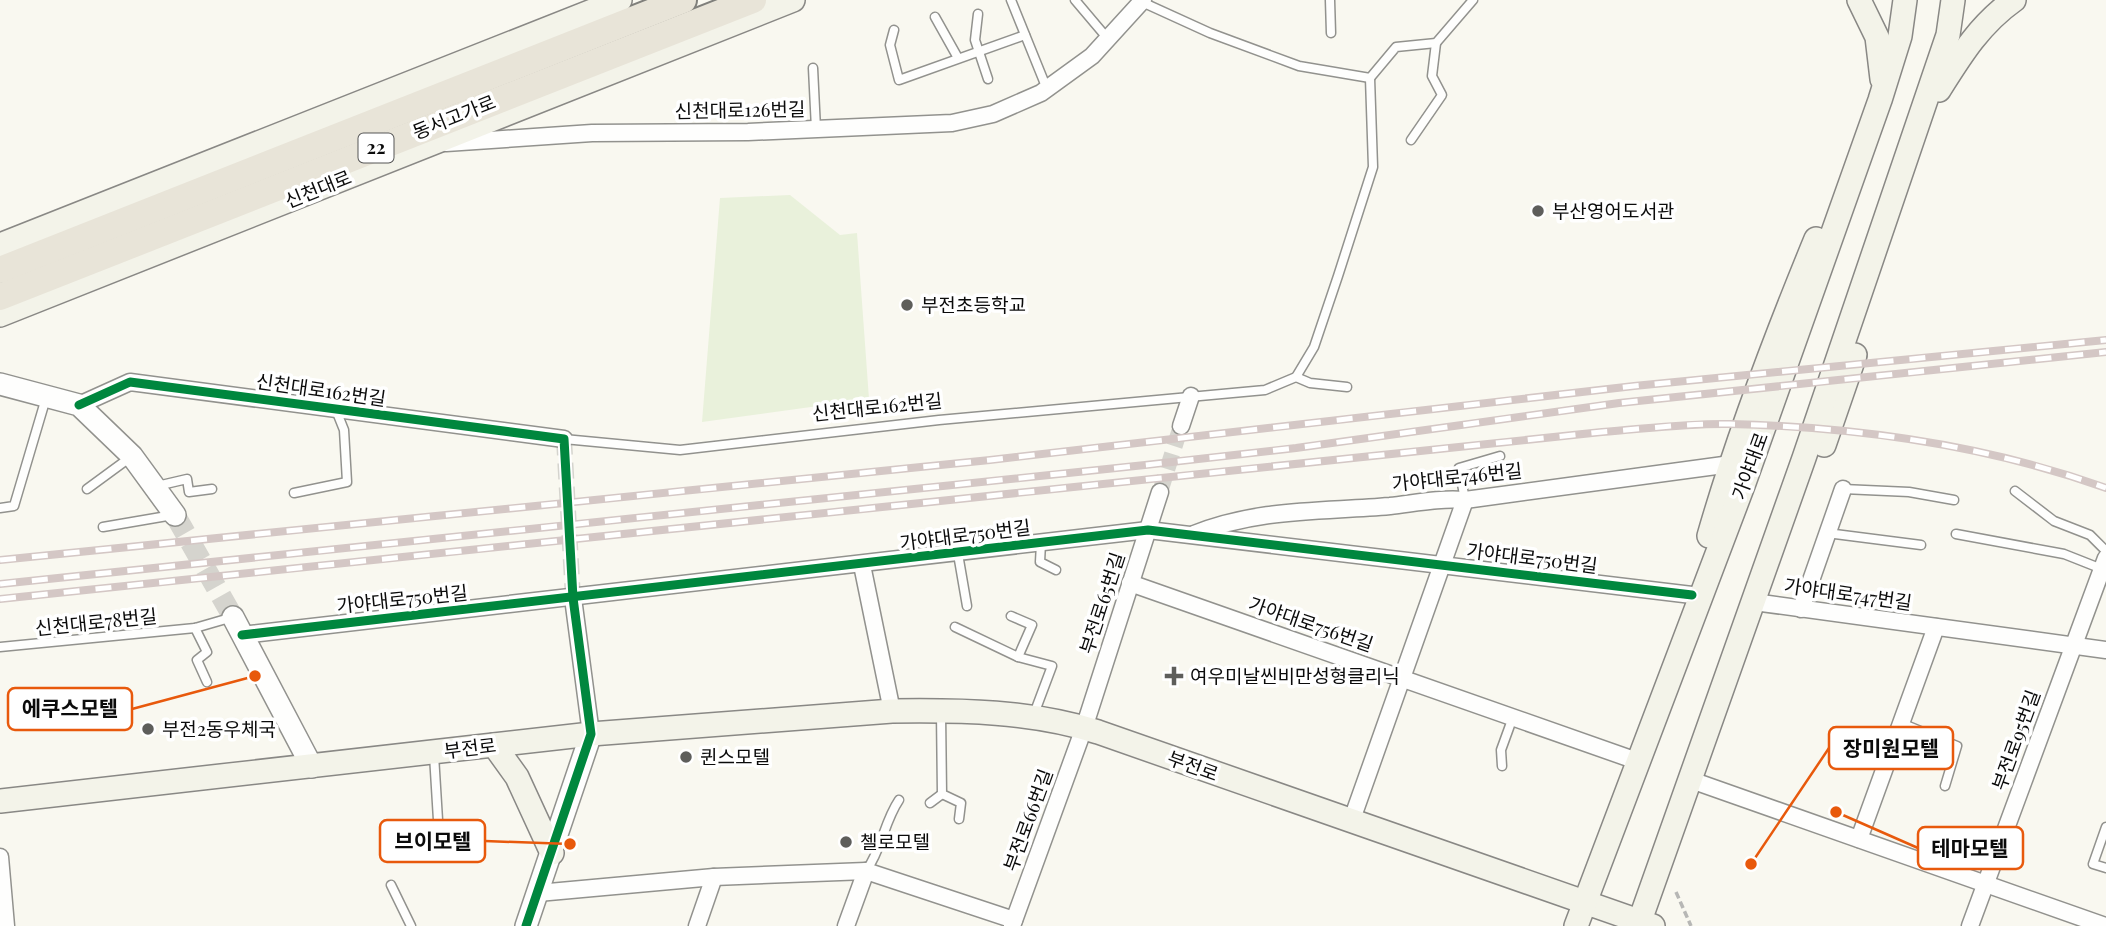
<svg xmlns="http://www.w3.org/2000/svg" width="2106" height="926" font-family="'Playfair Display','Noto Sans KR',serif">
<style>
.pitch{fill:#e9f1db}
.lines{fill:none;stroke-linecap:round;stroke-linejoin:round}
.minor-tunnel{stroke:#d5d4ce;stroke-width:16;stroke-dasharray:16 8;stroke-linecap:butt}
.tertiary-tunnel{stroke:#d5d4ce;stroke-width:21;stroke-dasharray:21 10;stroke-linecap:butt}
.service-casing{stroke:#92928e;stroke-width:11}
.minor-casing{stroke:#92928e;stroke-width:19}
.tertiary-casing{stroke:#92928e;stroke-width:24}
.secondary-casing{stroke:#898885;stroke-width:26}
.trunk-casing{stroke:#7f7f7b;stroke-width:30}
.path{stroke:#b7b7b5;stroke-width:3.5;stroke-dasharray:7 3.5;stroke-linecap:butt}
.service{stroke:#fefefd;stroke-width:8}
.minor{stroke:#fefefd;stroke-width:16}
.tertiary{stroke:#fefefd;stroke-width:21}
.secondary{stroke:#f3f3e9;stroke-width:23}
.trunk{stroke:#e8e4d8;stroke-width:26}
.rail-casing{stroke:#d4c7c5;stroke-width:8}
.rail{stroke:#fff;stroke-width:5;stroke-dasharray:16;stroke-linecap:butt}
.cycleway-casing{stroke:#fff;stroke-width:13}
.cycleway{stroke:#00873e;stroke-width:9}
.poi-dot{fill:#5e5e5b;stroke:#fff;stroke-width:2.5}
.labels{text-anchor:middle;stroke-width:7;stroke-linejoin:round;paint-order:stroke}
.shield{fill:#fff;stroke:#545454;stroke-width:2}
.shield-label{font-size:18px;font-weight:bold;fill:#0b0b0b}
.street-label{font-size:19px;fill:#0b0b0b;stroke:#fff}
.poi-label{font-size:19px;fill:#0b0b0b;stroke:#fff;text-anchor:start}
.leader{fill:none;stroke:#e8590c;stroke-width:2.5}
.callout-dot{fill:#e8590c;stroke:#fff;stroke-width:2.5}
.callout{fill:#fff;stroke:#e8590c;stroke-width:2.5}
.callout-label{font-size:21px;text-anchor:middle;font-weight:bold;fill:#0b0b0b}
</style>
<rect width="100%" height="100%" fill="#f9f8f0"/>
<polygon class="pitch" points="790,195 840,235 857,233 869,399 702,422 720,198"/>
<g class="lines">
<g class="minor-tunnel">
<polyline points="564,439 573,598"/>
<polyline points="1160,492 1181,426"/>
</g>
<polyline class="tertiary-tunnel" points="175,515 233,617"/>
<defs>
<g id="service">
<polyline points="1011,0 1047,89"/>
<polyline points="1075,0 1108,39"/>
<polyline points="1330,0 1331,33"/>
<polyline points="1142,2 1210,33 1299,66 1370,78 1396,47 1436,43 1473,0"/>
<polyline points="978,14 975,40 988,79"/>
<polyline points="935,17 958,58"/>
<polyline points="894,30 890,45 899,80 1025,35"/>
<polyline points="813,68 816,129"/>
<polyline points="1411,140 1442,95 1432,76 1436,43"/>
<polyline points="1296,377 1310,383 1347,387"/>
<polyline points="564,439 680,450 939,420 1265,390 1296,377 1314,347 1338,276 1373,167 1370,78"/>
<polyline points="157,486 187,479 189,492 212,489"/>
<polyline points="87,489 132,456"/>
<polyline points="1843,489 1909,492 1954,500"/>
<polyline points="2015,491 2054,521 2090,535 2106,551"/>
<polyline points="294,493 347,482 344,430 336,410"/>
<polyline points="1465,500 1459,468 1500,456"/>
<polyline points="0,508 14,506 46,398"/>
<polyline points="103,527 173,515"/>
<polyline points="1827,533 1921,545"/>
<polyline points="1956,534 2064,554 2102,569"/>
<polyline points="1041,543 1040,562 1056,570"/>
<polyline points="958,554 967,606"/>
<polyline points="1011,616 1032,625 1018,657"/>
<polyline points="955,627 1018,657 1052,666 1034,714"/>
<polyline points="195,628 207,652 197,660 207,682"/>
<polyline points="0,647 195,628 233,617"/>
<polyline points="941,713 942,794 961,803 959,819"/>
<polyline points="1901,723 1957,746 1945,786"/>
<polyline points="434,755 438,820"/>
<polyline points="1502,766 1501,750 1513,717"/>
<polyline points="930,803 942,794"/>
<polyline points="2106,827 2093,864 2106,868"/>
<path d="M866 871C882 849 884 822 899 800"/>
<polyline points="391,885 411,926"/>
</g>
<g id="minor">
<polyline points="446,143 592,133 748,132 952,123 993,114 1041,93 1092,56 1143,0"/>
<polyline points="79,405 130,382 564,439"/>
<polyline points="1181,426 1191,396"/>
<path d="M1194 534C1259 508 1322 512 1390 506 1416 503 1439 498 1465 500L1731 464"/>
<polyline points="862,565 892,711"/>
<polyline points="1130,583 1637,761"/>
<polyline points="573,598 591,734"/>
<polyline points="1754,602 2106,650"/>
<polyline points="1801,609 1843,489"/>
<polyline points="242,635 1148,530 1692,595"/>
<polyline points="1691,780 2105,926"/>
<polyline points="1351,822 1465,500"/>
<polyline points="1859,839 1936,627"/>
<polyline points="0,857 6,926"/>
<polyline points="538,893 714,877 866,871 1014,920"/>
<polyline points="697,926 714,877"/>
<polyline points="846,926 866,871"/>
<polyline points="1012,926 1084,728 1160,492"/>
<polyline points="1970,926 2106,558"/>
</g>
<g id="tertiary">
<polyline points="0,384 79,405 132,456 175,515"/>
<polyline points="233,617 312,767"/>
<polyline points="526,926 591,734"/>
</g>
<g id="secondary">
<polyline points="1859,0 1877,37 1882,79"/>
<path d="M1939 90C1961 55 1980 24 2014 0"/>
<polyline points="0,245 620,0"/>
<polyline points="0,315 793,0"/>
<polyline points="1824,445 1855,355"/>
<path d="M1709 536C1738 435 1776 336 1816 239"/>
<polyline points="494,745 517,777 552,853"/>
<path d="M0 801 591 734 892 711C961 710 1032 711 1098 732L1653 926"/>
<polyline points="1576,926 1744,483 1880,100 1900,36 1905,0"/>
<polyline points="1638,926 1804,458 1948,35 1953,0"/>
</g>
<g id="trunk">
<polyline points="0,270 683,0"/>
<polyline points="0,297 753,0"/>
</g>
</defs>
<use href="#service" class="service-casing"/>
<use href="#minor" class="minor-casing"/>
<use href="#tertiary" class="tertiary-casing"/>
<use href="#secondary" class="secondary-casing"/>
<use href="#trunk" class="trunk-casing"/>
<polyline class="path" points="1676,892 1691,926"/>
<use href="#service" class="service"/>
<use href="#minor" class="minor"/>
<use href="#tertiary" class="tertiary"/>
<use href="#secondary" class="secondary"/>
<use href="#trunk" class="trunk"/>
<defs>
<g id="rail">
<polyline points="0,560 990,460 1634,386 2106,340"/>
<polyline points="0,584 1145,465 1296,448 1619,403 2106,352"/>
<path d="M0 599 1602 432C1644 429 1687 423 1730 424 1857 427 1986 445 2106 488"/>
</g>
</defs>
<use href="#rail" class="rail-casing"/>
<use href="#rail" class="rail"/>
<defs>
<g id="cycleway">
<polyline points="79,405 130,382 564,439 573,598 591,734 526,926"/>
<polyline points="242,635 1148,530 1692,595"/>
</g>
</defs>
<use href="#cycleway" class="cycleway-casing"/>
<use href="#cycleway" class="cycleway"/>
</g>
<g class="poi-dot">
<circle cx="1538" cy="211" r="7"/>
<circle cx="907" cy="305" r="7"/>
<path d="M1170.5 665.5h7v7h7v7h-7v7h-7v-7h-7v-7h7z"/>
<circle cx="148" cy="729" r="7"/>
<circle cx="686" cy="757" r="7"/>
<circle cx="846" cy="842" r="7"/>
</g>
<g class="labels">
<rect class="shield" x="358.5" y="133.5" width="35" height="29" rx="5"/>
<g class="shield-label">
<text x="376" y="154">22</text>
</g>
<g class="street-label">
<text transform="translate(740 110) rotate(-1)" y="7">신천대로126번길</text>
<text transform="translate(454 117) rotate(-22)" y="7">동서고가로</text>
<text transform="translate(318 189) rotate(-22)" y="7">신천대로</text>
<text transform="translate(321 390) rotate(8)" y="7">신천대로162번길</text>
<text transform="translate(877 407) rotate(-6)" y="7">신천대로162번길</text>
<text transform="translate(1750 466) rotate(-70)" y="7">가야대로</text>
<text transform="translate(1457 477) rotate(-6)" y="7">가야대로746번길</text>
<text transform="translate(965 535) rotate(-7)" y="7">가야대로750번길</text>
<text transform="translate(1532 558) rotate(7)" y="7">가야대로750번길</text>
<text transform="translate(1848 594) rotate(8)" y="7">가야대로747번길</text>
<text transform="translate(402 599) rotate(-6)" y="7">가야대로750번길</text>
<text transform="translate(1102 603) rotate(-72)" y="7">부전로65번길</text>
<text transform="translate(96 622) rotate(-6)" y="7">신천대로78번길</text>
<text transform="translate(1311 624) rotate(19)" y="7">가야대로756번길</text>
<text transform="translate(2016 740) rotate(-70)" y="7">부전로95번길</text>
<text transform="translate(470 748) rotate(-7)" y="7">부전로</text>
<text transform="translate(1193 766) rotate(20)" y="7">부전로</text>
<text transform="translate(1028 820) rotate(-70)" y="7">부전로66번길</text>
</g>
<g class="poi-label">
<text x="1552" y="218">부산영어도서관</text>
<text x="921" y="312">부전초등학교</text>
<text x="1190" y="683">여우미날씬비만성형클리닉</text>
<text x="162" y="736">부전2동우체국</text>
<text x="700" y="764">퀸스모텔</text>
<text x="860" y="849">첼로모텔</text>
</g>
</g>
<path class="leader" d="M255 676L132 709M1751 864L1829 748M570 844L485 841M1836 812L1918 848"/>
<g class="callout-dot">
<circle cx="255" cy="676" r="7"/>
<circle cx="1751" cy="864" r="7"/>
<circle cx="570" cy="844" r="7"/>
<circle cx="1836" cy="812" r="7"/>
</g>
<g class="callout">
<rect x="8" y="688" width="124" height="42" rx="7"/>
<rect x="1829" y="727" width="124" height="42" rx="7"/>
<rect x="380" y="820" width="105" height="42" rx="7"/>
<rect x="1918" y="827" width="105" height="42" rx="7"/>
</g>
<g class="callout-label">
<text x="70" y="716">에쿠스모텔</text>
<text x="1891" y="756">장미원모텔</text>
<text x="433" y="849">브이모텔</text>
<text x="1970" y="856">테마모텔</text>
</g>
</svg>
